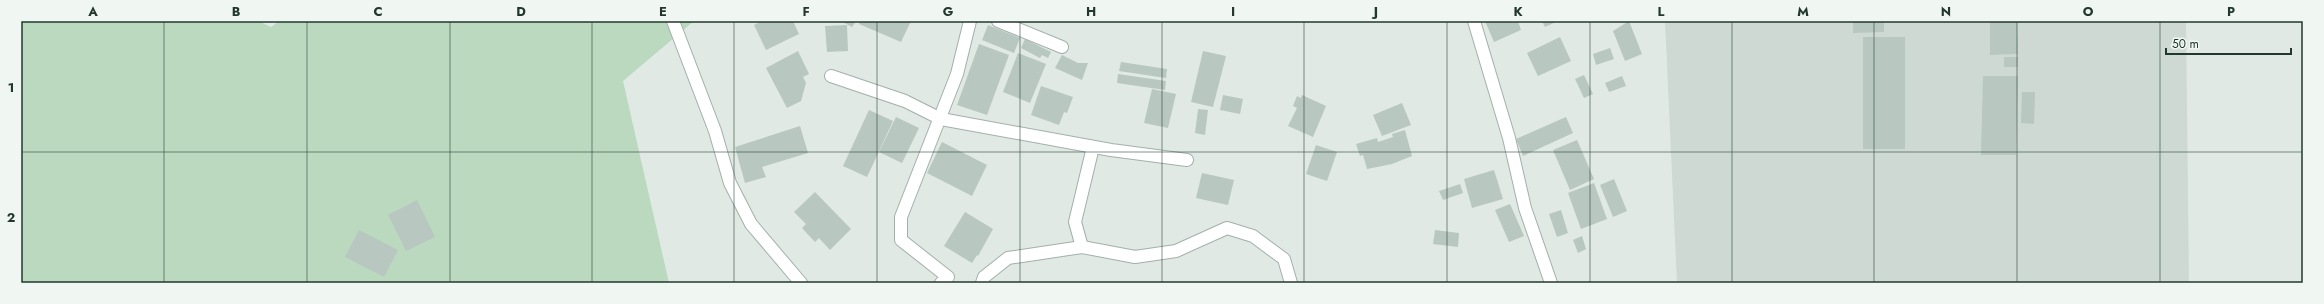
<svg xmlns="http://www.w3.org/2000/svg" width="2324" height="304" font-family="Jost,sans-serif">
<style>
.built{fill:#ced9d3}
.green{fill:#bad9bf}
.building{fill:#b8c7bf}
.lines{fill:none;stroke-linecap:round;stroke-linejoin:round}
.street-casing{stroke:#a3b0aa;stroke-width:14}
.street{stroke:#fff;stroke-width:12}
.grid{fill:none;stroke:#22382f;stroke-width:1;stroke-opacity:0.55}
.neatline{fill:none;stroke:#22382f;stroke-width:1.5}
.grid-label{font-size:13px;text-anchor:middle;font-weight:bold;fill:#22382f}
</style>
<rect width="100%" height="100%" fill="#e0e9e4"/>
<polygon class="built" points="1665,21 2186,21 2189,283 1677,283"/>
<polygon class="green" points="21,21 258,21 271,27 279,21 694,21 623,81 669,283 21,283"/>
<g class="building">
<polygon points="762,21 793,21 799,34 766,50 754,25"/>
<polygon points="841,21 856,21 852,27"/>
<polygon points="860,21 911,21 901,42 859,24"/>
<polygon points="1485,21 1518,21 1521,30 1494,42"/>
<polygon points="1542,21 1558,21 1545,27"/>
<polygon points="1629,21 1642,54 1625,61 1613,31"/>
<polygon points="1853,21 1884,21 1884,32 1853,33"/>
<polygon points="1990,21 2017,21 2018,54 1990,55"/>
<polygon points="847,25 848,51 827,52 825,26"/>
<polygon points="988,25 1020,38 1014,53 982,40"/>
<polygon points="1560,37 1571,61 1538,76 1527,53"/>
<rect x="1863" y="37" width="42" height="112"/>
<polygon points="1025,39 1051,52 1048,58 1042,55 1040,58 1021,48"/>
<polygon points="979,44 1009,55 987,115 957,105"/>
<polygon points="1610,48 1614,59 1596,65 1593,54"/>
<polygon points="798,51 809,74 803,77 806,83 801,101 787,108 766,68"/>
<polygon points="1203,51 1226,56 1213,107 1191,102"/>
<polygon points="1018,53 1046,64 1030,103 1003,92"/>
<polygon points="1062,55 1078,63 1088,63 1082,80 1055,68"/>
<rect x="2004" y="57" width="14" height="10"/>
<polygon points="1121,62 1167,69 1166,78 1119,71"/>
<polygon points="1118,74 1166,81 1165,90 1117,83"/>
<polygon points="1584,75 1593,94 1584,98 1575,79"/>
<polygon points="1622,76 1626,86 1609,92 1605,83"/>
<polygon points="1983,76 2018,76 2016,155 1981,155"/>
<polygon points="1041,86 1073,97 1067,113 1064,112 1059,125 1031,115"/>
<polygon points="1152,89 1176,94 1168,128 1144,123"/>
<polygon points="2022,92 2035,92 2034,124 2021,123"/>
<polygon points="1223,95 1243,99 1240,114 1220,110"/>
<polygon points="1302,95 1326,106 1313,137 1288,126 1297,108 1293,106 1297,96 1301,98"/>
<polygon points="1402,103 1411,125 1382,136 1373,115"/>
<polygon points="1198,109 1208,110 1205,135 1195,133"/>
<polygon points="869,110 893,121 867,177 843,166"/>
<polygon points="896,117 919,128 902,163 879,152"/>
<polygon points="1566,117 1573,133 1523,156 1516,139"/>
<polygon points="800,126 808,153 762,167 766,177 745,183 735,147"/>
<polygon points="1405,130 1412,156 1392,164 1367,169 1363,155 1360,156 1356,144 1377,138 1378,142 1393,137 1392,134"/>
<polygon points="1577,140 1594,179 1570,190 1553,150"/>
<polygon points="942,142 987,165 972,196 927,173"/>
<polygon points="1316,145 1337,152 1327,181 1306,174"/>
<polygon points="1494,170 1503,199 1472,208 1464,179"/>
<polygon points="1202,173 1234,180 1228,205 1196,198"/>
<polygon points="1614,179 1627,211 1613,217 1600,185"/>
<polygon points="1594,183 1607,219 1581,229 1568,193"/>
<polygon points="1460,184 1463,193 1443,200 1439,191"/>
<polygon points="815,192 851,229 830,250 819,238 815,242 802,228 806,224 794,212"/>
<polygon points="417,200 435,237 406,251 388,215"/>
<polygon points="1510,204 1524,236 1509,242 1495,210"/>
<polygon points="1561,210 1568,233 1557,237 1549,214"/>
<polygon points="965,212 993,229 978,256 977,255 972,263 944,246"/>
<polygon points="359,230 398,250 384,277 345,257"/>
<polygon points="1435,230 1459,233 1458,247 1433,244"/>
<polygon points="1582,236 1586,249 1578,253 1573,240"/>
</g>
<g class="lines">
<defs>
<g id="street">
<polyline points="673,21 715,131 730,183 751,224 801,283"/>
<polyline points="998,21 1062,47"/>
<polyline points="1474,21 1509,138 1525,208 1551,283"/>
<polyline points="831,76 905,101 941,119 1111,150 1187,160"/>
<polyline points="1082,247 1075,222 1093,147"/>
<polyline points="941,283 948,277 901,240 901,217 957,74 970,21"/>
<polyline points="982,283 984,277 1008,258 1082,247 1135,257 1176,251 1227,228 1253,236 1284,259 1291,283"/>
</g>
</defs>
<use href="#street" class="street-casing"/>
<use href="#street" class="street"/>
</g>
<path class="grid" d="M164 21V283M307 21V283M450 21V283M592 21V283M734 21V283M877 21V283M1020 21V283M1162 21V283M1304 21V283M1447 21V283M1590 21V283M1732 21V283M1874 21V283M2017 21V283M2160 21V283M21 152H2303"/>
<rect width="2324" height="304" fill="none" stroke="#f0f6f2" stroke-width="44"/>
<path d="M2166 48v6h125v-6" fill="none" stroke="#22382f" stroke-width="2"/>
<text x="2172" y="48" font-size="12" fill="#22382f" stroke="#f0f6f2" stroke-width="3" paint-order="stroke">50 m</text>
<rect x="22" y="22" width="2280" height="260" class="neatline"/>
<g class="grid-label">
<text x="93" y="16">A</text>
<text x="236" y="16">B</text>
<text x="378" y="16">C</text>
<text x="521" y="16">D</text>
<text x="663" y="16">E</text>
<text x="806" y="16">F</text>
<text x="948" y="16">G</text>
<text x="1091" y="16">H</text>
<text x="1233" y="16">I</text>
<text x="1376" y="16">J</text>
<text x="1518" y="16">K</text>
<text x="1661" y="16">L</text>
<text x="1803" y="16">M</text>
<text x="1946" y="16">N</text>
<text x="2088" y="16">O</text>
<text x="2231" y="16">P</text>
<text x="11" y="92">1</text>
<text x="11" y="222">2</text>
</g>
</svg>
